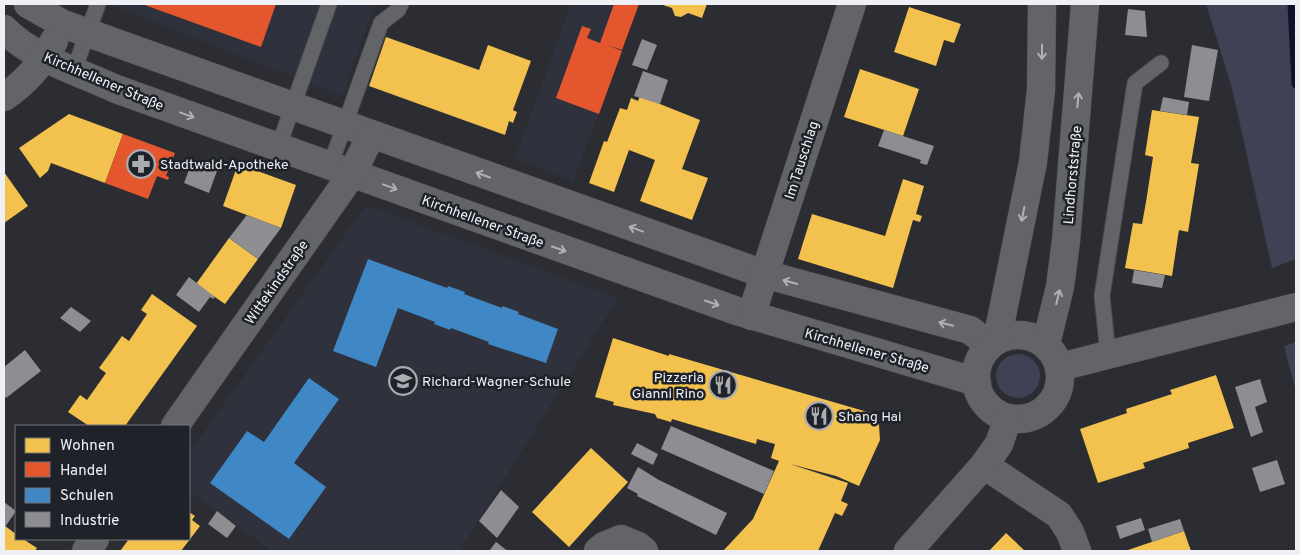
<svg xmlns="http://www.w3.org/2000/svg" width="1300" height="555" font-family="Overpass,sans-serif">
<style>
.built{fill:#2f313d}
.green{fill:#3e4254}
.homes{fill:#f2c14e}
.shops{fill:#e4572e}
.schools{fill:#3f88c5}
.industry{fill:#8d8d92}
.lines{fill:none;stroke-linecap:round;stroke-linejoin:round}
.stream{stroke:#10122c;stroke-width:9}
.service-casing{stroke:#494a4e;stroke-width:17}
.minor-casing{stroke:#494a4e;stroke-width:29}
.tertiary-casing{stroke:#494a4e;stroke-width:29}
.service{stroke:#636468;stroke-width:15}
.minor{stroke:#636468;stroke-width:28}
.tertiary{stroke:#636468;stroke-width:28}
.oneway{stroke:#b0b1b6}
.labels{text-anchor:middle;stroke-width:5;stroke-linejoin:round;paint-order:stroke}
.street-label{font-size:14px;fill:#eff0f5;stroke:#20222a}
.poi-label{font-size:14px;fill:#eff0f5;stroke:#20222a;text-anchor:start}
</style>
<rect width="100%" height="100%" fill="#2c2d32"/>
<g class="built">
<polygon points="109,4 375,4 342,96"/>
<polygon points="571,4 640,4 573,181 515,159"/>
<polygon points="366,205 618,298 459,551 272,551 189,491 189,453"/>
</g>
<g class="green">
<polygon points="1206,4 1296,4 1296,259 1272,268 1232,88"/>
<polygon points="1296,342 1296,392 1284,346"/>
<circle cx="1018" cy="376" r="22"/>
</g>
<g class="homes">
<polygon points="660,4 707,4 702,18 688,13 681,17 675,16 672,8"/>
<polygon points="909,7 961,24 954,43 944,40 936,66 894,52"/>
<polygon points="386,37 479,70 488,45 531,61 513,110 517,112 513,123 509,121 505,135 369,86"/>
<polygon points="860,69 919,89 903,136 844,117"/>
<polygon points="640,96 700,120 682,169 708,178 692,220 640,201 655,160 629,150 614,192 589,183 604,141 607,142 620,108 627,110 631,98 638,101"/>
<polygon points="1152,110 1199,117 1191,163 1199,164 1188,232 1179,230 1172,276 1125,268 1133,223 1142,224 1146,202 1153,157 1145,155"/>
<polygon points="69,114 123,134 105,183 51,163 48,171 40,178 19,148"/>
<polygon points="238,164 296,185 281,228 223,206"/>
<polygon points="4,172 28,206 4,223"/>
<polygon points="903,179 924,186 916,214 922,216 920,222 913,220 893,288 798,259 812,214 885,236"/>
<polygon points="229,238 258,259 225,304 196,284"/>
<polygon points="152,294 197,326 125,426 89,426 68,412 80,395 87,400 106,373 99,368 110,353 122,336 129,341 147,314 141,310"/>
<polygon points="613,338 669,356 669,354 871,413 879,425 880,440 859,486 836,476 790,464 848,483 841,501 848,504 842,516 835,513 818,551 723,551 753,519 779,461 771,458 775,444 757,439 756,444 672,419 671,422 657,418 655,414 613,405 614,402 595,397"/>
<polygon points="1216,375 1234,428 1188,443 1189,448 1143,463 1145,468 1098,483 1080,429 1127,413 1126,409 1172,394 1170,390"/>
<polygon points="591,448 628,482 569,547 532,512"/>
<polygon points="189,512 195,516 192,520 200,526 181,551 120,551 129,539 189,539"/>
<polygon points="5,526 16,534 16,539 23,539 37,548 35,551 4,551"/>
<polygon points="1184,531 1191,551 1125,551"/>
<polygon points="1006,533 1025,551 989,551"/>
</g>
<g class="shops">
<polygon points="142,4 276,4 261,47"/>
<polygon points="614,4 639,4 622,50 607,45 622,51 599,114 556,98 582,26 591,29 587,38 600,43"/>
<polygon points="123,134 175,153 166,176 169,177 168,180 157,176 148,199 105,183"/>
</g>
<g class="schools">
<polygon points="368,259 447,288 448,286 465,292 464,294 502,308 502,306 519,312 518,314 558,329 546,363 488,344 489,342 451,328 450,330 434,324 435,322 398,308 376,367 333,351"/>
<polygon points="309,378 339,399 294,463 326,487 289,539 210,483 247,431 264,442"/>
</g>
<g class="industry">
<polygon points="1128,9 1145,11 1147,37 1125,35"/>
<polygon points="642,39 657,45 647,70 632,65"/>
<polygon points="1192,45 1218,50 1209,101 1184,97"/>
<polygon points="643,71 668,80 660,104 634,96"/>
<polygon points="1163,97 1189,102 1187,115 1160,111"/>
<polygon points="884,130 934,146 927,165 920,163 921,160 878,146"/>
<polygon points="193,159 218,168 209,193 184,183"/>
<polygon points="247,215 281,228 258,259 229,238"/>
<polygon points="1134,270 1165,275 1162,288 1132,283"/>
<polygon points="189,277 215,297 213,299 210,297 199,312 176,295"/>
<polygon points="71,307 91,321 80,332 60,318"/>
<polygon points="25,350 41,371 6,398 4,395 4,367"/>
<polygon points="1260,379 1267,402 1255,407 1263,432 1251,437 1235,387"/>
<polygon points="671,426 774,471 764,494 661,449"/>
<polygon points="637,443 658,454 653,465 631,454"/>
<polygon points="1277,460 1285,484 1260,492 1252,468"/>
<polygon points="638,467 659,480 727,513 716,535 637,496 638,494 627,488"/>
<polygon points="501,490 519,507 497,538 479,521"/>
<polygon points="4,502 16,511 5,527 4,526"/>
<polygon points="217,511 236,526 227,538 208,524"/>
<polygon points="1141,518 1145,530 1120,539 1116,526"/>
<polygon points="1180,519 1184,531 1152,542 1148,529"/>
<polygon points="496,542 505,549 508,551 489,551"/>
</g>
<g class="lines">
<polyline class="stream" points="1292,4 1296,84"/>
<defs>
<g id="service">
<polyline points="74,70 98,4"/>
<polyline points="278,148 329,4"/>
<polyline points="330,166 381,23 398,10 401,4"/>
<polyline points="1108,354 1102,296 1135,83 1161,63"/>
</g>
<g id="minor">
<polyline points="28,4 63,24 764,274 970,330 989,345"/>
<path d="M4 29C32 58 79 72 116 89L737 311 977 382"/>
<path d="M4 97C24 84 44 62 54 41"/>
<polyline points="751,316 852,4"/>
<polyline points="1060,367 1296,307"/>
<polyline points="175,426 352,174 371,135"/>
<polyline points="984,465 1059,515 1070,532 1077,551"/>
<polyline points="86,551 95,539"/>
<polyline points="598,551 604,546 621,539 638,546 644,551"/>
</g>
<g id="tertiary">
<circle cx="1018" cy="377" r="42"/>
<polyline points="997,340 1033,162 1041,90 1042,4"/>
<polyline points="1046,344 1060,287 1066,241 1085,4"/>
<polyline points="908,551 984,465 999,444 1008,418"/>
</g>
</defs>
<use href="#service" class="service-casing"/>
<use href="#minor" class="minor-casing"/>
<use href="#tertiary" class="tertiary-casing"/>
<use href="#service" class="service"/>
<use href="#minor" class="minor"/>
<use href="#tertiary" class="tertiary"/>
</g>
<defs><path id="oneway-shaft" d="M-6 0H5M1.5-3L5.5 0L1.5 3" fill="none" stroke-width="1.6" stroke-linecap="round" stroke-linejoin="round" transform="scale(1.25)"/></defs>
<g class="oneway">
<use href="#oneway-shaft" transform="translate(1042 52) rotate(90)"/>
<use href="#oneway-shaft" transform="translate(1078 100) rotate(-85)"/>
<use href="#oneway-shaft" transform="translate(187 115) rotate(20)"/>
<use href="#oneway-shaft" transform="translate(483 175) rotate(-161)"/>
<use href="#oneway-shaft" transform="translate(390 187) rotate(20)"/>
<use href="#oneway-shaft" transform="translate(1023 214) rotate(101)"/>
<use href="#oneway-shaft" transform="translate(636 229) rotate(-160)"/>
<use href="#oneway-shaft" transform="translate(559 249) rotate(19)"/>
<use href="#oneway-shaft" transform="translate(790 282) rotate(-164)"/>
<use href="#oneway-shaft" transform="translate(1058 297) rotate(-76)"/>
<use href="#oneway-shaft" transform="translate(712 303) rotate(19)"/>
<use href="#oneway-shaft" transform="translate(946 324) rotate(-166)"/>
</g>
<defs>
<symbol id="pharmacy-ring" viewBox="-11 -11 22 22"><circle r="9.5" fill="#20222a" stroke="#abacb1" stroke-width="1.5"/><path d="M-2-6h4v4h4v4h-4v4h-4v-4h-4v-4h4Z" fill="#abacb1"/></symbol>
<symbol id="school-ring" viewBox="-11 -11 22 22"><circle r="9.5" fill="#20222a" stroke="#abacb1" stroke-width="1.5"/><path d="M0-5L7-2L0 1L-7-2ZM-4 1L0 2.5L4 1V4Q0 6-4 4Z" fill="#abacb1"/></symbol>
<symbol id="restaurant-ring" viewBox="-11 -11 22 22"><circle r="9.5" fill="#20222a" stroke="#abacb1" stroke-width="1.5"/><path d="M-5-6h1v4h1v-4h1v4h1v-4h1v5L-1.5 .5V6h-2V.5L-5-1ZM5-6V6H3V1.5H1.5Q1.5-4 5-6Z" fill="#abacb1"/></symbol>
</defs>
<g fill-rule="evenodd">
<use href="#pharmacy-ring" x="125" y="148" width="32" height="32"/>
<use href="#school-ring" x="387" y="365" width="32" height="32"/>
<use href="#restaurant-ring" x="707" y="369" width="32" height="32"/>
<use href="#restaurant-ring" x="803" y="400" width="32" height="32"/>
</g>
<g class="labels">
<g class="street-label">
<text transform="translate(104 81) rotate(23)" y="5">Kirchhellener Straße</text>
<text transform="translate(801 160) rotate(-72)" y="5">Im Tauschlag</text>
<text transform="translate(1072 175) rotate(-85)" y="5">Lindhorststraße</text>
<text transform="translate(483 221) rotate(20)" y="5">Kirchhellener Straße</text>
<text transform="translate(276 282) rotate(-55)" y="5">Wittekindstraße</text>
<text transform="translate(867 350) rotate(16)" y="5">Kirchhellener Straße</text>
</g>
<g class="poi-label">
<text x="160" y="169">Stadtwald-Apotheke</text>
<text x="704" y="382" text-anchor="end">Pizzeria<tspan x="704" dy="16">Gianni Rino</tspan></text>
<text x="422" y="386">Richard-Wagner-Schule</text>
<text x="838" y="421">Shang Hai</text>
</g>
</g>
<rect width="1300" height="555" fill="none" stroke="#eff0f5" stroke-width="10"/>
<rect x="15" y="425" width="175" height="115" fill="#20222a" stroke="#73747b"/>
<rect x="25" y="438" width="25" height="15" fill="#f2c14e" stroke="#73747b"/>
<text x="60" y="450" font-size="15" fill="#eff0f5">Wohnen</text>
<rect x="25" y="462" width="25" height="15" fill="#e4572e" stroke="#73747b"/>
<text x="60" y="475" font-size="15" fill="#eff0f5">Handel</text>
<rect x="25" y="488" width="25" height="15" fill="#3f88c5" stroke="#73747b"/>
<text x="60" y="500" font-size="15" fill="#eff0f5">Schulen</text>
<rect x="25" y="512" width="25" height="15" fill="#8d8d92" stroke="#73747b"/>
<text x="60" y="525" font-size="15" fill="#eff0f5">Industrie</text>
</svg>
